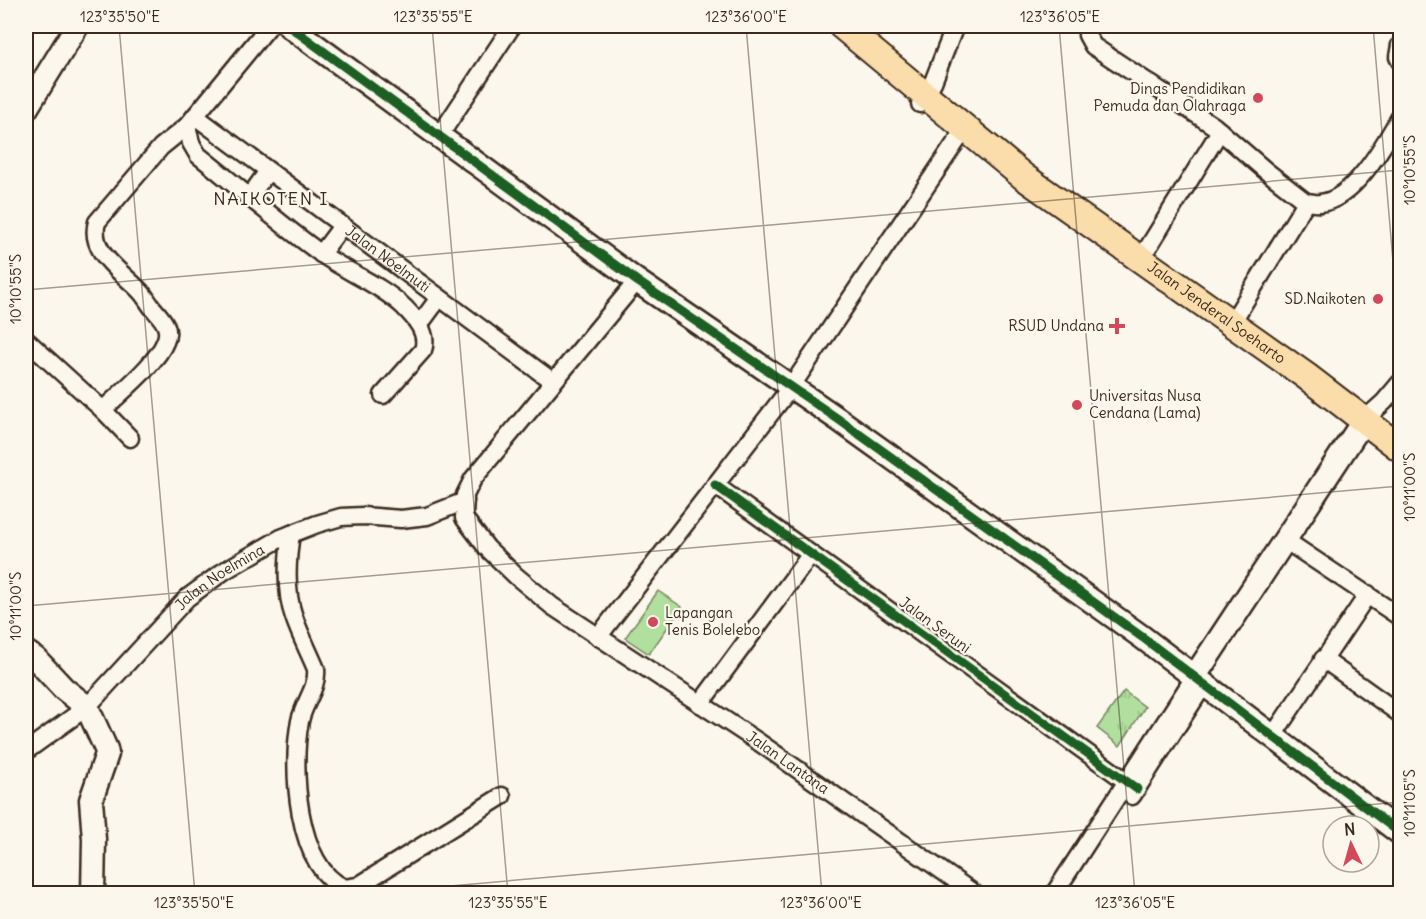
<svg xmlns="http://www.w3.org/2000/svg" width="1426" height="919" font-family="Delius,sans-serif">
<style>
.park{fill:url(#park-tufts);stroke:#76845e;stroke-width:1.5}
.garden{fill:#b0df9e;stroke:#76845e;stroke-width:1.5}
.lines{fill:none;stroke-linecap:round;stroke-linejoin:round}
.street-casing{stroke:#3b2a1e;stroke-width:21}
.secondary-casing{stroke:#3b2a1e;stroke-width:27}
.primary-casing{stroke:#3b2a1e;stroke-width:30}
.street{stroke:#fbf7ec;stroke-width:16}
.secondary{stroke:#fbf7ec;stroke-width:22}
.primary{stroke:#faddab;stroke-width:26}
.cycleway-casing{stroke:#fbf7ec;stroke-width:13}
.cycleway{stroke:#1b5e20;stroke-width:9}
.ticks{fill:none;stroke:#3b2a1e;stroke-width:1.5;stroke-opacity:0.45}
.poi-dot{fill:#d1495b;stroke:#fbf7ec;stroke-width:2}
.labels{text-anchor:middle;stroke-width:4.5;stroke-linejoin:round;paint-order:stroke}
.poi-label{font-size:15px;fill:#3b2a1e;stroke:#fbf7ec;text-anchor:end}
.street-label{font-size:15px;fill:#3b2a1e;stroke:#fbf7ec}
.quarter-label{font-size:18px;letter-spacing:1.5px;fill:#3b2a1e;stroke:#fbf7ec}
.neatline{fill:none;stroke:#3b2a1e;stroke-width:2}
.ticks-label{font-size:15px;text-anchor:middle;fill:#3b2a1e}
</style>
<defs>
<pattern id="park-tufts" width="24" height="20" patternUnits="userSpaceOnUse" patternTransform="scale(1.5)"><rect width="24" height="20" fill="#b0df9e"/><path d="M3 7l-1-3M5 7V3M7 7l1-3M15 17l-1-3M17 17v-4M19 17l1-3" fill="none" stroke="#98c088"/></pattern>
</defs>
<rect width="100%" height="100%" fill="#fbf7ec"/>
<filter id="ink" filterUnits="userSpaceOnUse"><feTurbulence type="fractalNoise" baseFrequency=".0167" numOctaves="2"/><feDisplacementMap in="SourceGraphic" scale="12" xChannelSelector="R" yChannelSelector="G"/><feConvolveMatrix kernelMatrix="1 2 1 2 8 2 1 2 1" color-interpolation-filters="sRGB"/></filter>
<g filter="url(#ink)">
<polygon class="park" points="1124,691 1145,707 1120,746 1097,728"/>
<polygon class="garden" points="658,591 682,607 649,654 625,638"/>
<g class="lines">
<defs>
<g id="street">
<polyline points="1089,26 1087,35 1093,46 1214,126 1265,170 1306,202 1231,324"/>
<polyline points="1400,45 1398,57 1400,61"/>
<polyline points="920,104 933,82 955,26"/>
<path id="s1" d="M195 116 552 381"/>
<path d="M187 126 191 143 198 155C240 188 280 225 323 255 349 273 381 285 404 307 415 318 429 333 423 350L383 395"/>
<polyline points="440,135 512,26"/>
<polyline points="250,196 268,171"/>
<path d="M1306 202C1311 202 1316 204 1320 203 1354 200 1385 143 1400 117"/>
<polyline points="321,254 342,226"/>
<polyline points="1141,259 1220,131"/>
<path id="s2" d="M637 281 473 479 465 495 464 518 487 548 516 576 552 606 760 743 975 894"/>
<polyline points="418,323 422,321 439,298"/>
<polyline points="26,340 103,410 130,438"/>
<path d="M103 410C120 393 157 363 165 342 172 327 161 318 152 307 148 302 145 296 141 292 123 272 88 253 97 222L161 147 187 126 269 26"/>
<polyline points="1364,420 1384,402 1400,383"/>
<polyline points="715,485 1137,789"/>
<path d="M291 534C287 560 285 592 294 617 300 635 309 652 316 669 318 688 304 702 300 721 291 766 296 868 345 888L358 886 502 796"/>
<polyline points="1294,546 1400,617"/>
<polyline points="598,637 791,387 960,136"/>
<polyline points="1323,659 1400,714"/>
<polyline points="700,704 811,554"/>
<polyline points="1272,737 1368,594"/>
<path id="s3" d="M26 751 87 707 187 598 224 571 281 538 317 524 341 517 363 516 401 519 427 516 465 501"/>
<polyline points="1132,796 1205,683"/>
<polyline points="1054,894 1195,676"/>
</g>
<g id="secondary">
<polyline points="289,26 637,281 838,419 1142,637 1400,833"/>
<polyline points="26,109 77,26"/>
<polyline points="26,652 36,659 64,689 87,707 106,749 107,754 91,800 94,839 93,894"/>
<polyline points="1195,676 1364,420"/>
</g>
<g id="primary">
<path id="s4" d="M842 26 1024 177 1306 376 1400 448"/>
</g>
</defs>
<use href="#street" class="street-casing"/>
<use href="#secondary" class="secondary-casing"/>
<use href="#primary" class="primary-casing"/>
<use href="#street" class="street"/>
<use href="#secondary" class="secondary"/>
<use href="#primary" class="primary"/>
<defs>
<g id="cycleway">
<polyline points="289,26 637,281 838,419 1142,637 1400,833"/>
<polyline points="715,485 1137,789"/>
</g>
</defs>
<use href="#cycleway" class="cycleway-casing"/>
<use href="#cycleway" class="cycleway"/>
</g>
</g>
<path class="ticks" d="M119 26 195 894M432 26 508 894M746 26 822 894M1059 26 1135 894M1373 26 1400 344M26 290 1400 170M26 606 1400 486M359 894 1400 802"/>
<g class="poi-dot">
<circle cx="1258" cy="98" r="6"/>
<circle cx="1378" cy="299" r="6"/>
<path d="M1114 317h6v6h6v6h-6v6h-6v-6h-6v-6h6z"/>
<circle cx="1077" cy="405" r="6"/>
<circle cx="653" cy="622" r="6"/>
</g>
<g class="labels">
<g class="poi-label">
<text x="1246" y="94">Dinas Pendidikan<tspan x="1246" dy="17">Pemuda dan Olahraga</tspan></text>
<text x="1366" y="304">SD.Naikoten</text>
<text x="1104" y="331">RSUD Undana</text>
<text x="1089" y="401" text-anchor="start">Universitas Nusa<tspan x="1089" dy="17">Cendana (Lama)</tspan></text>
<text x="665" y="618" text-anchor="start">Lapangan<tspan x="665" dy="17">Tenis Bolelebo</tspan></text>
</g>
<g class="street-label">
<text dy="5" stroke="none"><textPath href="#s1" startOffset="240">Jalan Noelmuti</textPath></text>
<text dy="5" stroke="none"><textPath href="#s4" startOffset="472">Jalan Jenderal Soeharto</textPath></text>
<text dy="5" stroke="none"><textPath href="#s3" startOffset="262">Jalan Noelmina</textPath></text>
<text transform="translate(935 625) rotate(36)" y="5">Jalan Seruni</text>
<text dy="5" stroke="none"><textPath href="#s2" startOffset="706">Jalan Lantana</textPath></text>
</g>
<g class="quarter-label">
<text x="271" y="205">NAIKOTEN I</text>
</g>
</g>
<rect width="1426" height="919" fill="none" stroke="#fbf7ec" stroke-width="66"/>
<g transform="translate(1351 844) rotate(355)"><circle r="28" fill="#fbf7ec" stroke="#aea59a" stroke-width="1.5"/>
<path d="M0-4.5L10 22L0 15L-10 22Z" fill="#d1495b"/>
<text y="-9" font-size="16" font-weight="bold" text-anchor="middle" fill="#3b2a1e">N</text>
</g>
<rect x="33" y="33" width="1360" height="853" class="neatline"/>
<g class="ticks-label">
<text x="120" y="22">123°35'50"E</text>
<text x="433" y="22">123°35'55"E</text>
<text x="746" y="22">123°36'00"E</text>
<text x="1060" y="22">123°36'05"E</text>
<text transform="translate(1410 170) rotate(-90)" y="5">10°10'55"S</text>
<text transform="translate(16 289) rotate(-90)" y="5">10°10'55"S</text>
<text transform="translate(1410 487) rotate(-90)" y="5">10°11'00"S</text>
<text transform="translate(16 606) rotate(-90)" y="5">10°11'00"S</text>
<text transform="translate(1410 803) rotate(-90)" y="5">10°11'05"S</text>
<text x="194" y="908">123°35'50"E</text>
<text x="508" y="908">123°35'55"E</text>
<text x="821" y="908">123°36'00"E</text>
<text x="1135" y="908">123°36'05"E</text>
</g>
</svg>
